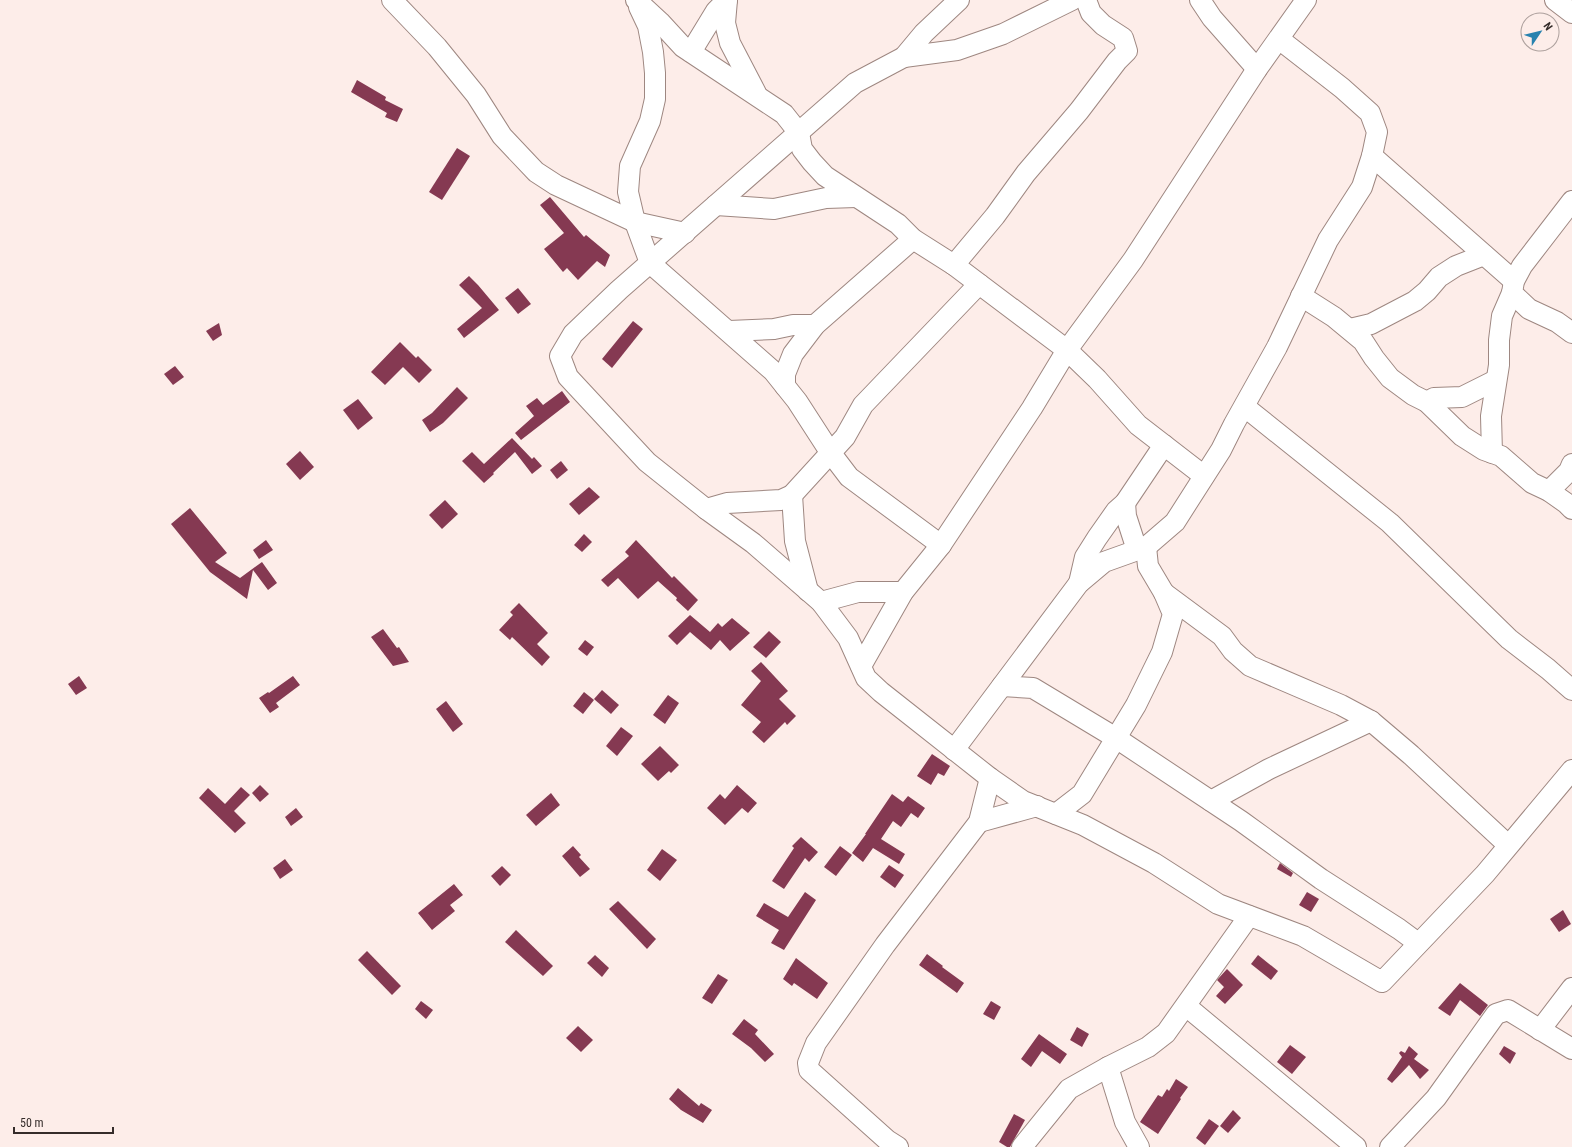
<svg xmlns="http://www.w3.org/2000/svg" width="1572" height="1147" font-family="'Roboto Condensed',sans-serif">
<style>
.building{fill:#853952}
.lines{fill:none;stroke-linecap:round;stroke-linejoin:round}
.minor-casing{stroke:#9e8781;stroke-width:22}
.minor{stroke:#fff;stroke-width:20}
</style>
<rect width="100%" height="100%" fill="#fdede9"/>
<g class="building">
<polygon points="357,80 386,97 385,100 403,109 397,122 385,117 387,113 351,92"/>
<polygon points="457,148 470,156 442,200 429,192"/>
<polygon points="550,197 584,237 586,235 610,255 605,267 597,261 578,280 567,268 563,272 544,249 564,233 540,205"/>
<polygon points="469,276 478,285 499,310 464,338 457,329 482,308 459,285"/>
<polygon points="518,288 531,304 518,314 505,298"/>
<polygon points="633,321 643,329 612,368 602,359"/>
<polygon points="219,323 222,335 213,341 206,331"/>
<polygon points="400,342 416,358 418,356 432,370 419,383 403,367 385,385 371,372"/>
<polygon points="175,366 184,377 173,385 164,374"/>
<polygon points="457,387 468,398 443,423 430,432 422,420 432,413"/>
<polygon points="562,391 570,402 521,440 515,433 534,416 526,406 537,398 543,405"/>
<polygon points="358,399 373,418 358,430 343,410"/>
<polygon points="512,438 532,459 534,457 542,466 532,474 515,452 493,473 494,474 484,483 462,461 472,452 484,464"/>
<polygon points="300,451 314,467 300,480 286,464"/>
<polygon points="561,461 568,470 557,479 550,470"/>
<polygon points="589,487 600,497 579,515 569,504"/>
<polygon points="445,500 458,514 442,529 429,515"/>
<polygon points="190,508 227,553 215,562 240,578 262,562 277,583 268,590 253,570 247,599 210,572 171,524"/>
<polygon points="584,534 592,542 582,552 574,545"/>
<polygon points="266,540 273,550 259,559 253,550"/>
<polygon points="636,540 672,578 674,576 698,600 688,611 676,600 677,598 658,581 638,599 618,578 608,587 601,580 629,556 625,552"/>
<polygon points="519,603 548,633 537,644 550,657 542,666 512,637 510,640 499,630 513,615 510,612"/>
<polygon points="690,615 710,632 718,623 722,627 732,618 750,633 730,651 720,640 711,650 690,632 677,645 668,636"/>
<polygon points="383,629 397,648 399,647 409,662 393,666 371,637"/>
<polygon points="769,631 781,642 766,658 753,647"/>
<polygon points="585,640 594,647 587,656 578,649"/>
<polygon points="761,662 788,691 779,699 796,716 787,725 785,722 764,743 752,732 761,722 741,705 761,681 751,671"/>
<polygon points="79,676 87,688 76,695 68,684"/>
<polygon points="293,676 300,685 276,703 279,707 270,713 259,698 268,692 269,693"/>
<polygon points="602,690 619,705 611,714 594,699"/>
<polygon points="584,692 594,700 583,714 573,706"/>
<polygon points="668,695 679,703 665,724 653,715"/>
<polygon points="446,701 463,724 453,732 436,709"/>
<polygon points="621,727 633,736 617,756 606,746"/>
<polygon points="660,746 679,765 671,773 669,771 658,781 641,764"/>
<polygon points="932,754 950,766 944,776 938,773 931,785 917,776"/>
<polygon points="260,785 269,794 260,802 252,793"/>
<polygon points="737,785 757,803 748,813 742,808 725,825 707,808 720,794 725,799"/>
<polygon points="241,787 250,795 234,811 246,823 235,833 199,798 208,788 225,804"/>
<polygon points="551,793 560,805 536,826 526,815"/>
<polygon points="892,794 903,802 908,796 925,808 918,818 911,813 901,827 893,821 881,839 905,854 899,864 873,848 863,862 852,853 866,834 865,834"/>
<polygon points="296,808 303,817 291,826 285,817"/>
<polygon points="801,837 818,852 809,862 805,858 784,889 772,881 794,848 792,846"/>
<polygon points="573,846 581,855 579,857 590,869 580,877 562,856"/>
<polygon points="840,846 852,855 836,876 824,867"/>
<polygon points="662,849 677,860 660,881 647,870"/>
<polygon points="285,859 293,870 280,879 273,868"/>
<polygon points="1280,863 1293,873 1291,877 1277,869"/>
<polygon points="889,865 904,875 895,888 880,877"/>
<polygon points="502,866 511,875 500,886 491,876"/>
<polygon points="454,884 463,895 450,905 455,911 432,930 418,913"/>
<polygon points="805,892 816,900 784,950 771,943 779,930 756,916 764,903 788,917"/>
<polygon points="1307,892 1319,899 1311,912 1299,905"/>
<polygon points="618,901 656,939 647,949 609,909"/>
<polygon points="1563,910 1571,924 1559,932 1550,919"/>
<polygon points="516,930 553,966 543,976 505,942"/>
<polygon points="367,951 401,986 392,995 358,960"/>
<polygon points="927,954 943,966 942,967 964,983 957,993 919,965"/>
<polygon points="595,955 609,968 602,977 587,963"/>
<polygon points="1258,955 1278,971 1271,980 1251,964"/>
<polygon points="796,958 828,983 817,999 794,983 792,986 783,979"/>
<polygon points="1227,969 1243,985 1225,1004 1216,996 1224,987 1217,980"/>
<polygon points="718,974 728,980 712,1004 702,998"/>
<polygon points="1460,983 1488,1005 1480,1016 1460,1000 1450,1016 1438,1008"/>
<polygon points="421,1001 433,1010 426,1019 415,1009"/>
<polygon points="991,1001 1001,1007 994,1020 983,1014"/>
<polygon points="744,1019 758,1030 755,1034 774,1054 765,1062 751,1048 732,1034"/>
<polygon points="578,1026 593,1040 581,1052 566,1038"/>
<polygon points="1077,1027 1089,1034 1082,1047 1070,1040"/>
<polygon points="1039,1034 1067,1054 1060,1064 1042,1051 1031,1067 1021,1059"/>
<polygon points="1290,1045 1306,1057 1292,1074 1277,1062"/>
<polygon points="1409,1046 1418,1054 1414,1059 1429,1070 1420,1079 1409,1065 1392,1083 1387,1079 1402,1057 1399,1053 1401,1051 1405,1053"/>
<polygon points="1504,1046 1516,1053 1510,1064 1499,1054"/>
<polygon points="1176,1079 1188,1087 1180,1098 1181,1099 1158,1134 1140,1122 1158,1095 1162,1097 1167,1089 1169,1091"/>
<polygon points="678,1088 699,1106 701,1103 712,1110 703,1123 681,1110 669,1099"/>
<polygon points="1233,1110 1241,1118 1228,1133 1220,1126"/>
<polygon points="1014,1114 1025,1120 1010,1147 1007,1147 999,1142"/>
<polygon points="1209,1119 1219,1126 1205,1145 1196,1138"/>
</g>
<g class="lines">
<defs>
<g id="minor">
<polyline points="392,0 437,47 476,95 502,136 536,172 556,185 635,222 685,233"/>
<polyline points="636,0 660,22 683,47 784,114 799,133 802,149 812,162 825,176 898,224 913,239 954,265 1067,350 1097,379 1138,425 1204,476"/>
<polyline points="727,0 725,23 730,43 756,93"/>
<polyline points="959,0 924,33 904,57 855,83 619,290 573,334 560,356 568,377 647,462 706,509 753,543 821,602 848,638 866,678 881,692 990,778 1023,801 1083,825 1154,863 1218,904 1303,936 1382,982 1485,874 1572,770"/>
<polyline points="1200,0 1212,18 1257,69"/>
<polyline points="1555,0 1572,13"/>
<polyline points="639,7 648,26 653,52 655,73 655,99 650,121 630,166 628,192 635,222 650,263 773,371 797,401 830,452 849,477 941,545"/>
<polyline points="691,52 716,11 727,0"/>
<polyline points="904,57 957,50 1003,34 1072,0"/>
<polyline points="1372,156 1514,281"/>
<polyline points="1572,201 1522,266 1514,281 1512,293 1529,309 1557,322 1572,333"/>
<polyline points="716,205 774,209 826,198 856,197"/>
<polyline points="954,265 995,216 1026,173 1079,111 1117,61 1127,51 1123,38 1103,25 1091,13 1086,0"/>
<polyline points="1301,296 1334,317 1363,341 1374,358 1390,378 1413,395 1427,402 1462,436 1484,450 1501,456 1532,483 1549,491 1566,503 1572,509"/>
<polyline points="1350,329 1371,324 1415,301 1427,291 1439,277 1456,266 1484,255"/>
<polyline points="729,331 774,329 793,325 815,325"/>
<polyline points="785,386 785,374 793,354 815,325 913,239"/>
<polyline points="1427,402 1434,398 1462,397 1496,380"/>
<polyline points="1245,407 1390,523 1509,639 1548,669 1572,690"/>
<polyline points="1492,453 1491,416 1499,365 1499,340 1502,316 1512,293"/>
<polyline points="1549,491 1569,471 1572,464"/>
<polyline points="792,495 795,541 808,591"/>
<polyline points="1125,503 1126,516 1137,550"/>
<polyline points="706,509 727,503 781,500 792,495 845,437 863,405 979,284"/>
<polyline points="1079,583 1085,557 1097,538 1116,511 1125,503 1164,445"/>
<polyline points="1164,593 1222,636 1233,651 1250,666 1341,705 1371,721 1411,755 1508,845"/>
<polyline points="821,602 858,592 903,592"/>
<polyline points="861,666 903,592 941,545 1032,408 1067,350 1133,260 1257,69 1306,0"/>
<polyline points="1002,686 1033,688 1116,738 1241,821 1321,879 1399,929 1418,943"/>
<polyline points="954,750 1079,583 1104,562 1146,547 1175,522 1221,450 1234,424 1277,347 1328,240 1362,187 1372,156 1377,132 1370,113 1342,88 1279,39"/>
<polyline points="1211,801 1269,769 1371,721"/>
<polyline points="1056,814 1082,794 1136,705 1162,652 1173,614 1164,593 1148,566 1146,547"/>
<polyline points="979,822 1037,806"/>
<polyline points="1186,1006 1356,1147"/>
<polyline points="1540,1030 1572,988"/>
<polyline points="1108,1067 1125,1122 1139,1147"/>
<polyline points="898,1147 887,1140 809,1070 808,1063 816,1043 885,945 979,822 990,778"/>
<polyline points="1022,1147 1069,1089 1108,1067 1148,1047 1166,1033 1249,916"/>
<polyline points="1390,1147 1436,1098 1496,1014 1508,1010 1572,1049"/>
</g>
</defs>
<use href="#minor" class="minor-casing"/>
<use href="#minor" class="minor"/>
</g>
<g transform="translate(1540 32) rotate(55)"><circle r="19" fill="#fdede9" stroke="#ada09d"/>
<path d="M0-3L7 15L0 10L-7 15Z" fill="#2882af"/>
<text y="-6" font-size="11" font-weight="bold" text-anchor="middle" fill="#352c2a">N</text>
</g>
<path d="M14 1127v6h99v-6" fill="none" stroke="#352c2a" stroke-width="2"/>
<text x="20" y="1127" font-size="12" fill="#352c2a" stroke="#fdede9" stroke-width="3" paint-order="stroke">50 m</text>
</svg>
